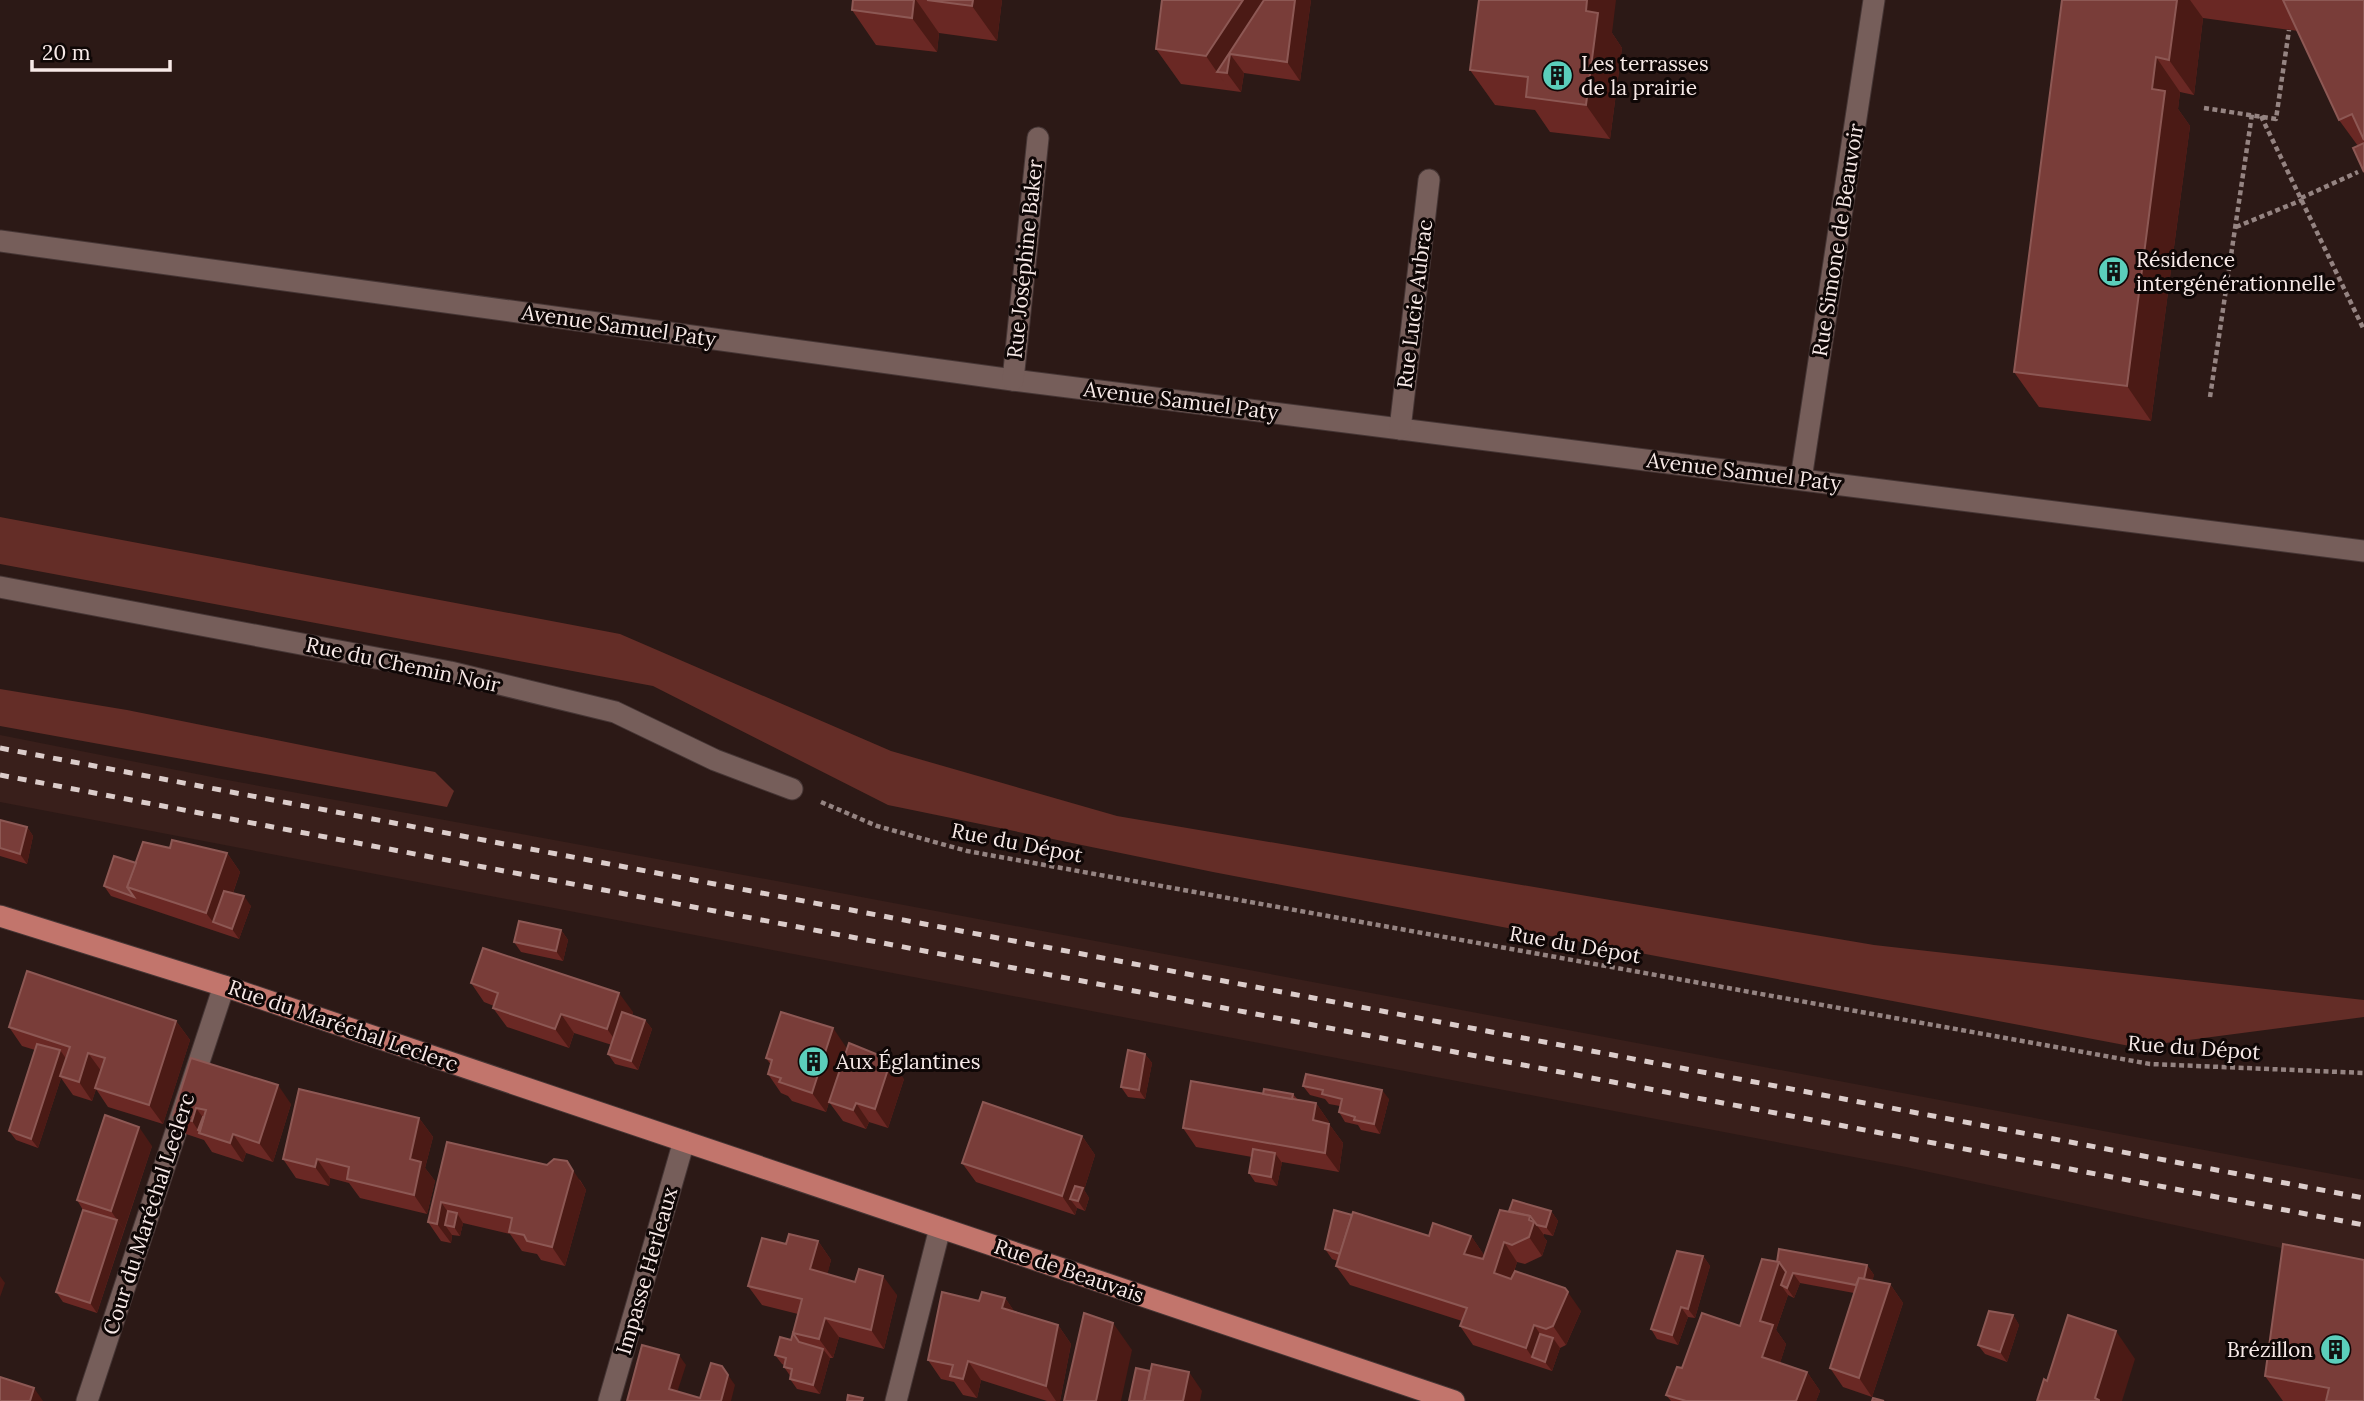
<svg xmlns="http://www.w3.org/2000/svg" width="2364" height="1401" font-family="Lora,serif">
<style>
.built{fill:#391f1b}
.green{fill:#642d27}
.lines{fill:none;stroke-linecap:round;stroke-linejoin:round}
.minor-casing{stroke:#463635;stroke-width:23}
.major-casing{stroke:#463635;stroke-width:23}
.path{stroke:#958482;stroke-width:4.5;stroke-dasharray:5 3.5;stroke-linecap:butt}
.minor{stroke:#765e5a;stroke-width:21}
.major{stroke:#c2756c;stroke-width:21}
.rail{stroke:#dbccca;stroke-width:5;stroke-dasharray:9 9;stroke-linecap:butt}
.wall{fill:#6a2824}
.shaded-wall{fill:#4b1a15}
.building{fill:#793d39;stroke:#8d5854;stroke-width:2}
.labels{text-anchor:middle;stroke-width:6;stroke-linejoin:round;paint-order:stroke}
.poi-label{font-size:21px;fill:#f7e9e7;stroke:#0f0706;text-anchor:start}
.street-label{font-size:21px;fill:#f7e9e7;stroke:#0f0706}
</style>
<rect width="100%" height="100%" fill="#2c1916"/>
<polygon class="built" points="0,735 222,779 782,882 2364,1180 2364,1266 1906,1167 0,802"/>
<g class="green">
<polygon points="0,517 620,634 891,751 1117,816 1874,945 2364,1000 2364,1017 2135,1047 1213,872 888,805 653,686 0,564"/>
<polygon points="0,689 127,710 435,772 454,791 447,807 0,726"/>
</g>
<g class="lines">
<defs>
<g id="minor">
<polyline points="0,241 1013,380 2364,551"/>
<polyline points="1013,380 1038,138"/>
<polyline points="1400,429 1429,180"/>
<polyline points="1801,479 1874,0"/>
<polyline points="0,587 450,672 615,712 715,760 792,789"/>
<polyline points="87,1401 224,986"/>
<polyline points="609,1401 684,1141"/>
<polyline points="896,1401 940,1228"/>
</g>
<polyline id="major" points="0,916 224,986 1454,1401"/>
</defs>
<use href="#minor" class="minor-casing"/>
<use href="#major" class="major-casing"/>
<g class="path">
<polyline points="2204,108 2276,119 2289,30"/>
<polyline points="2261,116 2364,330"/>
<polyline points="2301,198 2358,172"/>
<polyline points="2236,227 2302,200"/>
<polyline points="2210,397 2252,114"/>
<polyline points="821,802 877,826 967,851 2150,1064 2364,1073"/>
</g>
<use href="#minor" class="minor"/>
<use href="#major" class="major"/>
<g class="rail">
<polyline points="0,748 2364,1198"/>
<polyline points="0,775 2364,1225"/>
</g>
</g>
<g class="wall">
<polygon points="853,0 1002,0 997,41 939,33 937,52 876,45 852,10"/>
<polygon points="1311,0 1300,81 1244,73 1241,92 1181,84 1156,49"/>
<polygon points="2062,0 2364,0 2364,172 2358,146 2339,120 2298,31 2203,18 2194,95 2180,92 2178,109 2190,126 2151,421 2039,407 2014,372"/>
<polygon points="1612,33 1622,48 1610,139 1550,132 1535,110 1495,105 1470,70"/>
<polygon points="0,820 27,827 33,836 27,864 0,856"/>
<polygon points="170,848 227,853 240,872 233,893 251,906 239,939 111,896 104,886 136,863"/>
<polygon points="561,930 568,940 563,961 521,952 514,942"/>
<polygon points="471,983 633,1012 632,1015 645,1020 652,1029 638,1070 615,1064 608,1054 612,1045 574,1033 569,1048 507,1027 493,1008 494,1006 484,1002"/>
<polygon points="176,1021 190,1040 163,1124 108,1107 96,1089 92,1101 73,1095 61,1078 38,1148 16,1140 9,1131 35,1050 22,1046 9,1027"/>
<polygon points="846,1047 826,1112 792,1101 788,1096 781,1093 768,1074 771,1065 766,1058"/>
<polygon points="1145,1054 1152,1063 1145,1099 1128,1097 1121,1087"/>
<polygon points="191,1058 291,1104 273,1162 246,1153 243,1162 212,1152 204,1140 186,1134 173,1115"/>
<polygon points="904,1079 888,1128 869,1122 866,1129 843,1121 829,1102"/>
<polygon points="1303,1086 1389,1099 1380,1134 1361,1130 1358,1125 1345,1122 1339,1112 1340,1106 1329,1104 1325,1099 1310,1095"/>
<polygon points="1263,1094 1293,1094 1298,1100 1316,1103 1329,1122 1329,1124 1343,1143 1339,1172 1282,1162 1277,1186 1255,1182 1249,1173 1252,1157 1196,1147 1183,1128"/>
<polygon points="419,1118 433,1137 425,1168 435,1181 427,1214 360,1198 349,1183 330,1178 329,1186 296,1178 283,1159"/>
<polygon points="1082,1136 1095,1155 1084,1190 1089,1198 1085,1211 1077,1208 1075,1215 976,1182 962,1163"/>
<polygon points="447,1142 547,1165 580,1180 586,1190 565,1266 541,1260 537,1254 522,1251 510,1234 463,1223 460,1236 452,1235 451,1243 441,1241 428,1222"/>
<polygon points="152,1146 97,1313 63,1302 56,1292 83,1210 77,1200"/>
<polygon points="1509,1211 1551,1211 1558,1221 1553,1236 1544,1234 1543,1236 1547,1241 1542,1256 1525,1264 1517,1262 1513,1275 1581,1311 1566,1345 1560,1348 1552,1371 1473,1345 1460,1326 1462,1321 1350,1285 1336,1266 1338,1261 1332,1259 1325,1249 1429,1236 1471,1236 1484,1255 1483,1259"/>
<polygon points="818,1241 831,1260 827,1274 897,1295 884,1349 839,1337 833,1358 830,1358 820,1394 797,1389 790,1379 791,1377 784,1367 784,1365 782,1364 775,1355 791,1340 798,1314 762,1305 748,1286 786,1244"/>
<polygon points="1703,1256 1710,1266 1695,1318 1688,1317 1678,1345 1657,1339 1651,1329"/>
<polygon points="2364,1260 2364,1401 2283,1401 2265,1376"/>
<polygon points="1777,1262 1867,1265 1874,1275 1872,1280 1890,1284 1903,1303 1872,1397 1843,1387 1830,1368 1854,1293 1800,1283 1794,1298 1788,1295 1776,1330 1786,1344 1780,1363 1807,1372 1820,1391 1816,1401 1671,1401 1666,1395 1682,1368 1740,1326"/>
<polygon points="1005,1298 1014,1311 1058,1325 1071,1344 1060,1401 1047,1401 981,1380 977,1398 963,1395 954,1382 941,1379 928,1360 976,1301"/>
<polygon points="2013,1315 2019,1325 2007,1362 1985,1354 1978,1345"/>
</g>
<g class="shaded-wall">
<polygon points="914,0 916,0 939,33 937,52 912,18"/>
<polygon points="973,0 1002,0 997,41 972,6"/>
<polygon points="1243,0 1290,0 1230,54 1244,73 1241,92 1227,73 1217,72 1230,91 1206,56"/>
<polygon points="1295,0 1311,0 1300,81 1287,62"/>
<polygon points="1587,0 1616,0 1612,33 1622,48 1610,139 1586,105 1586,11"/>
<polygon points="2177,0 2190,0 2203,18 2194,95 2169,60"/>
<polygon points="2156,57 2180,92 2178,109 2190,126 2151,421 2127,386 2152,89"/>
<polygon points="27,827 33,836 27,864 20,854"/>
<polygon points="227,853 240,872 222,925 213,922 206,913"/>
<polygon points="244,896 251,906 239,939 232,929"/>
<polygon points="561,930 568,940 563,961 556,951"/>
<polygon points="619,993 633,1012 621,1048 607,1029"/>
<polygon points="561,1014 574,1033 569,1048 555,1029"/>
<polygon points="645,1020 652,1029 638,1070 631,1061"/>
<polygon points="176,1021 190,1040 163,1124 149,1105"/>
<polygon points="833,1028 846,1047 826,1112 812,1093"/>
<polygon points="60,1050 67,1060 38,1148 31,1139"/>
<polygon points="88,1053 102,1072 92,1101 79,1082"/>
<polygon points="1145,1054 1152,1063 1145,1099 1139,1090"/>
<polygon points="891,1060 904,1079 888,1128 875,1109"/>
<polygon points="278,1085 291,1104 273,1162 259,1143"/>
<polygon points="1382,1090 1389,1099 1380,1134 1374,1124"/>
<polygon points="856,1103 869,1122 866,1129 853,1110"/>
<polygon points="1316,1103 1329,1122 1326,1139 1313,1120"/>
<polygon points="196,1108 210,1127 198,1130 192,1121"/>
<polygon points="419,1118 433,1137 425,1168 435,1181 427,1214 414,1195 410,1159"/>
<polygon points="1329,1124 1343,1143 1339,1172 1325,1153"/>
<polygon points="139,1127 152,1146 124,1230 111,1211"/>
<polygon points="233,1134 246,1153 243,1162 230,1143"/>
<polygon points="1082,1136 1095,1155 1084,1190 1089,1198 1085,1211 1078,1201 1070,1199 1077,1208 1075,1215 1062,1196"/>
<polygon points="1275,1153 1282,1163 1277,1186 1271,1177"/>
<polygon points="317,1159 330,1178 329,1186 315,1167"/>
<polygon points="567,1161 586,1190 565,1266 552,1247"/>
<polygon points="441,1202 454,1221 445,1225 452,1235 451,1243 437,1224"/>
<polygon points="1551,1211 1558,1221 1553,1236 1546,1227"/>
<polygon points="457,1213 463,1223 460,1236 454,1227"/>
<polygon points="1530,1216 1544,1235 1543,1236 1547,1241 1542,1256 1529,1237 1529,1220"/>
<polygon points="117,1220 124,1230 97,1313 90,1303"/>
<polygon points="1471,1236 1484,1255 1478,1273 1464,1254"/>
<polygon points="818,1241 831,1260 824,1288 810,1269"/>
<polygon points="1504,1242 1517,1262 1507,1292 1494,1273"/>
<polygon points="1703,1256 1710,1266 1695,1318 1688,1309"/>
<polygon points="1779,1262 1793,1273 1800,1283 1794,1298 1787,1288 1781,1285 1788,1295 1776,1330 1786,1344 1776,1376 1762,1357 1760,1321"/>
<polygon points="1867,1265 1874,1275 1869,1296 1862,1286"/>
<polygon points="0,1276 5,1283 0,1297"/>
<polygon points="883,1276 897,1295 884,1349 871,1330"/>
<polygon points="1890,1284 1903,1303 1872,1397 1859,1378"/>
<polygon points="1565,1288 1581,1311 1566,1345 1553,1326"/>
<polygon points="1005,1298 1018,1317 1002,1308"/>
<polygon points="1681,1307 1688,1317 1678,1345 1672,1335"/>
<polygon points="2013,1315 2019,1325 2007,1362 2000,1352"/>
<polygon points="825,1318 839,1337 833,1358 819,1339"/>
<polygon points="1113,1323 1132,1350 1121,1401 1096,1401"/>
<polygon points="1058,1325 1071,1344 1060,1401 1056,1401 1046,1386"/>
<polygon points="1534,1325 1547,1344 1532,1357 1526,1348"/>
<polygon points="2116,1331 2135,1359 2122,1401 2097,1401 2095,1398"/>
<polygon points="1553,1338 1560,1348 1552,1371 1545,1362"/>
<polygon points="823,1349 830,1358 820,1394 813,1385"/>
<polygon points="679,1355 686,1365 675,1399 669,1389"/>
<polygon points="968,1361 981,1380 977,1398 963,1379"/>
<polygon points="1189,1372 1202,1391 1200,1401 1183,1401"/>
<polygon points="1807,1372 1820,1391 1816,1401 1796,1401"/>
<polygon points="728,1375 735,1385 731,1401 721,1401"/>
<polygon points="34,1388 43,1401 30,1401"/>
</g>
<g class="building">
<polygon points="853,0 914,0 912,18 852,10"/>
<polygon points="927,0 973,0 972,6"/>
<polygon points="1162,0 1243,0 1206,56 1156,49"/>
<polygon points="1264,0 1295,0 1287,62 1230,54 1227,73 1217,72"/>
<polygon points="1479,0 1587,0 1586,11 1598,13 1586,105 1526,97 1528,77 1470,70"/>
<polygon points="2062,0 2177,0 2169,60 2156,57 2152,89 2165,91 2127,386 2014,372"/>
<polygon points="2283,0 2364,0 2364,140 2352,114 2339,120"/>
<polygon points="2364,143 2364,172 2353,148"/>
<polygon points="0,820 27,827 20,854 0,848"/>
<polygon points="172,840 227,853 206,913 127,887 143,842 170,848"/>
<polygon points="114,856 136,863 127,887 134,897 104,886"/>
<polygon points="224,891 244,896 232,929 213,922"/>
<polygon points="519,921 561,930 556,951 514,942"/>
<polygon points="483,948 619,993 607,1029 561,1014 555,1029 493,1008 498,993 471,983"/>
<polygon points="27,971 176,1021 149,1105 95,1088 105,1058 88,1053 79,1082 60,1076 70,1047 9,1027"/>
<polygon points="622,1012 645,1020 631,1061 608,1054"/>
<polygon points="781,1012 833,1028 812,1093 779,1082 781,1078 768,1074 772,1060 766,1058"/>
<polygon points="849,1043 891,1060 875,1109 856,1103 853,1110 829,1102"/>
<polygon points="37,1044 60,1050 31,1139 9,1131"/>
<polygon points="1128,1050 1145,1054 1139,1090 1121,1087"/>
<polygon points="191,1058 278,1085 259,1143 233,1134 230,1143 199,1133 206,1110 196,1108 192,1121 173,1115"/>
<polygon points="1306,1074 1382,1090 1374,1124 1354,1120 1355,1117 1339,1112 1342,1099 1322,1094 1323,1090 1303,1086"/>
<polygon points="1191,1081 1316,1103 1313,1120 1329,1124 1325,1153 1183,1128"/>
<polygon points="299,1089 419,1118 410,1159 421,1162 414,1195 347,1179 349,1167 317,1159 315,1167 283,1159"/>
<polygon points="1264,1089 1293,1094 1292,1099 1263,1094"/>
<polygon points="983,1102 1082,1136 1062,1196 962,1163"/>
<polygon points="105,1115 139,1127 111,1211 77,1200"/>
<polygon points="203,1117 204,1117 200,1131 198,1130"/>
<polygon points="447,1142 547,1165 554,1159 567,1161 573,1171 552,1247 527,1241 524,1235 509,1232 512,1218 441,1202 437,1224 428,1222"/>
<polygon points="1253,1149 1275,1153 1271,1177 1249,1173"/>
<polygon points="1075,1186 1083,1188 1078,1201 1070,1199"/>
<polygon points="1513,1200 1551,1211 1546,1227 1537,1225 1530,1216 1509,1211"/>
<polygon points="83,1210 117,1220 90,1303 56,1292"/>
<polygon points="1334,1210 1352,1215 1340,1254 1325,1249"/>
<polygon points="1500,1210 1530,1216 1529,1220 1534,1222 1529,1237 1512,1245 1504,1242 1494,1273 1511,1279 1515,1271 1565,1288 1568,1292 1553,1326 1546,1329 1534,1325 1526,1348 1460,1326 1467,1308 1336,1266 1353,1212 1429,1236 1433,1223 1471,1236 1464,1254 1483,1259"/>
<polygon points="448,1211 457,1213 454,1227 445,1225"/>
<polygon points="789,1234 818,1241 810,1269 855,1282 859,1269 883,1276 871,1330 825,1318 819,1339 793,1333 802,1299 748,1286 762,1238 786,1244"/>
<polygon points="2283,1244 2364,1260 2364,1401 2326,1401 2329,1388 2265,1376"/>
<polygon points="1779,1249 1867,1265 1864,1279 1859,1278 1856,1285 1793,1273 1787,1288 1781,1285 1786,1272 1779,1262 1777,1262"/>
<polygon points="1677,1251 1703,1256 1688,1309 1681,1307 1672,1335 1651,1329"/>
<polygon points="1762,1259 1779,1262 1760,1321 1773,1325 1762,1357 1807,1372 1796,1401 1686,1401 1666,1395 1677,1367 1682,1368 1702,1313 1740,1326"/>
<polygon points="1859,1278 1890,1284 1859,1378 1830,1368"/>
<polygon points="942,1292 979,1301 982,1292 1005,1298 1002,1308 1058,1325 1046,1386 968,1361 963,1379 950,1376 953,1365 928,1360"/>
<polygon points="1989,1311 2013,1315 2000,1352 1978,1345"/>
<polygon points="1084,1313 1113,1323 1096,1401 1064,1401"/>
<polygon points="2068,1315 2116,1331 2095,1398 2099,1400 2099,1401 2037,1401 2044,1379 2047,1381"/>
<polygon points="793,1333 799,1342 823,1349 813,1385 790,1379 792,1369 784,1367 786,1358 775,1355 780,1337 791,1340"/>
<polygon points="1540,1334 1553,1338 1545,1362 1532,1357"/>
<polygon points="642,1345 679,1355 669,1389 700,1398 711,1363 722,1366 728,1375 721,1401 627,1401"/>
<polygon points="1152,1364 1189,1372 1183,1401 1144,1401"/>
<polygon points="1136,1368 1150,1371 1144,1401 1129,1401"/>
<polygon points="0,1377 34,1388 30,1401 0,1401"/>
<polygon points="848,1395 863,1398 862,1401 847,1401"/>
<polygon points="1873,1398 1884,1401 1872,1401"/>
</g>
<defs>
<symbol id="building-disc" viewBox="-11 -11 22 22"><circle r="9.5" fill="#5bcebb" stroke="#0f0706"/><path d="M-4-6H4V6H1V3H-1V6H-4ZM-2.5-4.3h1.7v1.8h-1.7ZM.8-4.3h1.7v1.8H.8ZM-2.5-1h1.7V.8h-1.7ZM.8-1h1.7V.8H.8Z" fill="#111"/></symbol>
</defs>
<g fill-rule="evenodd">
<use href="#building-disc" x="1540" y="58" width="35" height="35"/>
<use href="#building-disc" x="2096" y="254" width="35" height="35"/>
<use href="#building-disc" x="796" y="1044" width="35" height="35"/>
<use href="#building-disc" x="2318" y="1332" width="35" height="35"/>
</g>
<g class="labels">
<g class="poi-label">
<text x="1581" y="71">Les terrasses<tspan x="1581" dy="24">de la prairie</tspan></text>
<text x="2136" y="267">Résidence<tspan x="2136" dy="24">intergénérationnelle</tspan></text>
<text x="836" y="1069">Aux Églantines</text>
<text x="2313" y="1357" text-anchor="end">Brézillon</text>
</g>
<g class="street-label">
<text transform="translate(1838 240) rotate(-81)" y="7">Rue Simone de Beauvoir</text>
<text transform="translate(1025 259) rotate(-84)" y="7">Rue Joséphine Baker</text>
<text transform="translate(1415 304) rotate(-83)" y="7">Rue Lucie Aubrac</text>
<text transform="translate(619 326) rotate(8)" y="7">Avenue Samuel Paty</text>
<text transform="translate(1181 401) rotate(7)" y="7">Avenue Samuel Paty</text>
<text transform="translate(1744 472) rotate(7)" y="7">Avenue Samuel Paty</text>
<text transform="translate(403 665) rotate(12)" y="7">Rue du Chemin Noir</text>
<text transform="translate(1017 843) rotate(11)" y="7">Rue du Dépot</text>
<text transform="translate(1575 945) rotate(10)" y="7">Rue du Dépot</text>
<text transform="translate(343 1026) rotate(19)" y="7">Rue du Maréchal Leclerc</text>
<text transform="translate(2194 1048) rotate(4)" y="7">Rue du Dépot</text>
<text transform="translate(149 1214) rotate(-72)" y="7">Cour du Maréchal Leclerc</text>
<text transform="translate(647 1271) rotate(-74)" y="7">Impasse Herleaux</text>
<text transform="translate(1069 1271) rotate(19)" y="7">Rue de Beauvais</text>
</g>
</g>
<path d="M32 60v10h138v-10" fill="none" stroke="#f7e9e7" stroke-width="3.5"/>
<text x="42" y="60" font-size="21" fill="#f7e9e7" stroke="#0f0706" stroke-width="5" paint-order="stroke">20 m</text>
</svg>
